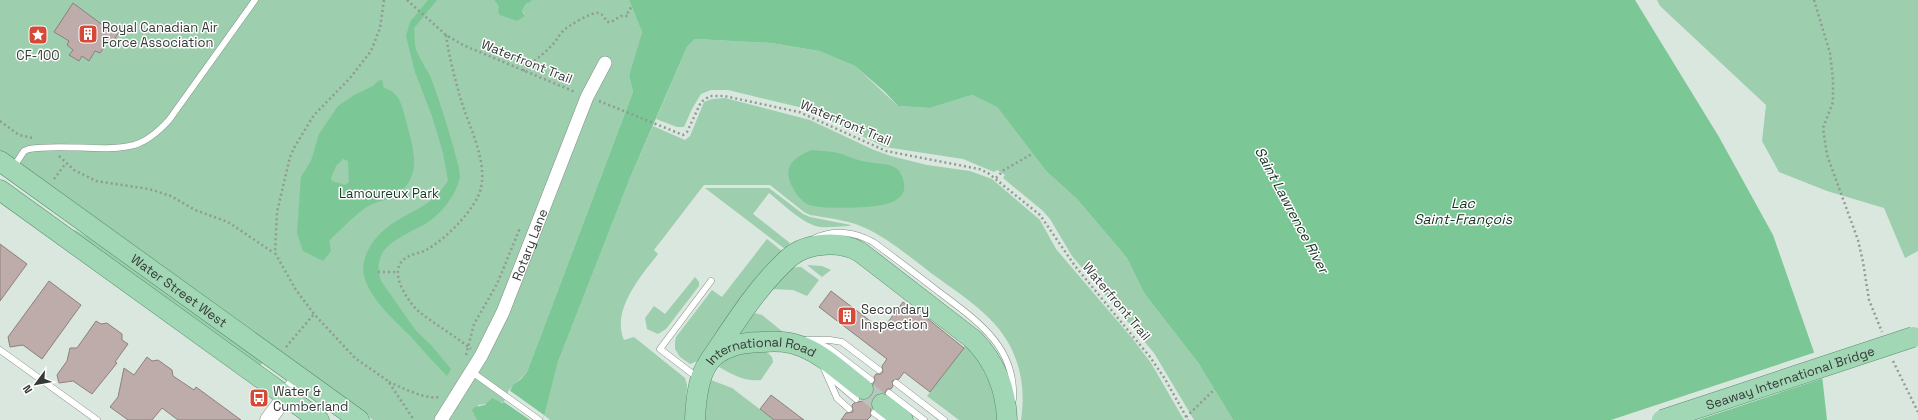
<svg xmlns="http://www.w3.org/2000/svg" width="1918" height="420" font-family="'Space Grotesk',sans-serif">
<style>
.green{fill:#9dcead}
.water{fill:#7cc796;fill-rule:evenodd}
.pier{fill:#dae7de}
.building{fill:#bdaca9;stroke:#8f807d}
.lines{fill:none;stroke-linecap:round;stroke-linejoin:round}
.primary-tunnel{stroke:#b9c4bc;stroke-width:20;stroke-dasharray:20 10;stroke-linecap:butt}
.service-casing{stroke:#839087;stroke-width:7}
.minor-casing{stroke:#839087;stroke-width:14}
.tertiary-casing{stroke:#839087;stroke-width:17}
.primary-casing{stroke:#548f6a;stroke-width:21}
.path{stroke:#919a94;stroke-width:2.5;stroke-dasharray:2 3;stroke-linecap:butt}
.service{stroke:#fff;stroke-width:6}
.minor{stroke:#fff;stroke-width:13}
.tertiary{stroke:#fff;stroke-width:16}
.primary{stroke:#a2d7b6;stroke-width:20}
.primary-bridge-casing{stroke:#548f6a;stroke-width:21;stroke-linecap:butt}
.primary-bridge{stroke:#a2d7b6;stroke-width:20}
.labels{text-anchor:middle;stroke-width:3;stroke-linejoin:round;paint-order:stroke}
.poi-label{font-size:13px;fill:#353a36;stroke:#fff;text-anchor:start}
.street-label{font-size:13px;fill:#353a36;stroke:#fff}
.park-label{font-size:13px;fill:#163723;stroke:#fff}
.water-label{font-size:14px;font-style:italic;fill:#11321f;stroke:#fff}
</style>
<rect width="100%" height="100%" fill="#dae7de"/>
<g class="green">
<polygon points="0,0 494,0 499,7 525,15 522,11 526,4 531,2 532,0 629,0 642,32 629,75 633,92 527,372 509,390 504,402 478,405 477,420 373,420 0,151"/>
<polygon points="1657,0 1918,0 1918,251 1905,258 1884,208 1827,191 1779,172 1762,141 1766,105 1660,6"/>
<polygon points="695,39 771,43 819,51 855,66 898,106 930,108 972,95 997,107 1046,171 1077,199 1127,258 1144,293 1199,364 1233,420 1194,420 1154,353 1072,256 1050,219 1043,211 1003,178 1005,175 997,170 994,172 963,159 885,147 803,108 728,90 711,90 701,94 692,109 684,127 677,127 656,119 687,47"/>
<path d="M725 98 810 120 874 150 891 156 927 165 970 171 992 179 1040 220 1056 249 1132 338 1151 363 1184 420H1021C1025 393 1022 368 1009 344 993 314 958 293 931 273 910 257 888 238 863 227 847 220 828 218 810 215L804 212 770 185H704L654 250 658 254C641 276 611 310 624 340L634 337 685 378 687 385 685 420H550L544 415 558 362 630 178 653 126 685 140 690 136 704 102 712 99Z"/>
<path d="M705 188H769L803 214 810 217 851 225 849 226C840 226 830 228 821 227 805 226 782 203 769 193L753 214 790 243 785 249Z"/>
<polygon points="75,230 111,250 264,360 259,368 72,233"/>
<polygon points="767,239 782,251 701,359 693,363 690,364 680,357 675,349 675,342 676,337 712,290 722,297"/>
<polygon points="807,265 822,266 831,270 822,277"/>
<polygon points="797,267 801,267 819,280 807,296 793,290 771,289 791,269"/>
<polygon points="695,277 699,282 699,286 666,329 658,334 647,329 645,318 654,306 665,314"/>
<polygon points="755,313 762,315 783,332 733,336 751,315"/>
<polygon points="967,343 990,372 1001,420 959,420 927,396"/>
<path d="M766 351 772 357 773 362 761 380C745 382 733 375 719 367L731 353Z"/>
<polygon points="711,380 732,388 774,420 704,420 706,395"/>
</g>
<g class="water">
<path d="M428 0H437L414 28C415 36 414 46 417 52 421 61 426 68 430 76 436 89 462 169 460 178 455 196 443 212 428 222 404 237 369 245 381 281L416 331 431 345 451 369 447 376C435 364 424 351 412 338 395 320 371 301 364 276 360 259 372 240 384 230 408 210 428 211 448 181L443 153 432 116 415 72 406 36 410 22Z"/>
<polygon points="494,0 532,0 531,2 526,4 522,11 525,16 517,21 500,15 498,12 499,7"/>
<polygon points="629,0 1635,0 1719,137 1773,235 1822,375 1827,420 1233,420 1199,364 1144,293 1127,258 1077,199 1046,171 997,107 972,95 930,108 898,106 885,92 855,66 819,51 771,43 695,39 687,47 630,178 558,362 543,420 477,420 472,410 475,407 485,405 492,398 502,403 504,402 513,385 521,379 527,372 633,92 629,75 642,32"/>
<path d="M382 80 384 88C400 92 402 106 406 121 413 148 424 176 396 195 388 200 378 201 370 205 360 210 338 232 329 241L331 251 323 261 303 251 297 233 301 177 311 161 319 134 338 106 354 95 373 86 378 81ZM343 159 348 161 349 182 345 185 332 181 331 178 336 166Z"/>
<path d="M812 150C822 151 832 151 842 154 850 157 858 161 868 162 877 164 886 163 894 167 899 169 901 174 903 179 911 203 881 206 864 207 853 208 817 209 807 204 802 201 795 193 793 188 782 168 792 158 812 150Z"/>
</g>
<g class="pier">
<polygon points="1816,352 1824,378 1698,420 1611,420"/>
<polygon points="509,390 544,415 543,420 530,420 504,402"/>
</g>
<g class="building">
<polygon points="73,3 108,29 112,24 121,30 110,45 107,43 100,53 95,51 89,61 82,56 79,61 69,55 73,50 67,45 69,41 54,32"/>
<polygon points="0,244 27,264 0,301"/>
<polygon points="49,281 81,305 42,359 23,345 10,347 8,337"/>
<polygon points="831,291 882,330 903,302 922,317 923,315 964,348 930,392 904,372 899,379 892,381 893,386 891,389 887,389 885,393 878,393 873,397 871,402 871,416 867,420 841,420 846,413 853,412 852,405 854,403 867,400 872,396 874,390 873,384 875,380 874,377 876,374 880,374 883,372 882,366 887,359 819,307"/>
<polygon points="96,321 101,324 107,323 122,334 122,340 128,344 115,362 117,363 92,394 73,381 59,383 57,375 67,361 70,348 77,348"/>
<polygon points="147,357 152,361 158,360 172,370 173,376 194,390 196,387 241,420 178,420 162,408 152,420 128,420 110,407 118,397 124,368 134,375"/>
<polygon points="771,395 804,420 774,420 760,409"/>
</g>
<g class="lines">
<polyline class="primary-tunnel" points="863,389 882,404"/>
<defs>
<g id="service">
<path d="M13 168 24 151 29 149C63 143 103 153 134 145 148 141 159 131 169 120L255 0"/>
<path d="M815 238C834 229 855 232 873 242 895 258 917 275 939 292 976 320 1016 346 1013 399"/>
<polyline points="804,340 830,340 842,342 879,370"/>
<polyline points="815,342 829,348 871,380"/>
<polyline points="0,350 97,420"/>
<polyline points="823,366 837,398 849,409"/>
<polyline points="472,372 539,420"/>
<polyline points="830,377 856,399"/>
<polyline points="698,378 660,349 711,281"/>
<polyline points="896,383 944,420"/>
<polyline points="889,393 924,420"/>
<polyline points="874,413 884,420"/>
</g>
<g id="minor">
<path id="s1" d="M441 420 481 356 503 312 587 97 605 63"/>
</g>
<polyline id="tertiary" points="268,420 300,377"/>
<g id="primary">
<path id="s2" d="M0 161 359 420"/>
<polyline points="0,190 319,420"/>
<path d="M710 360C734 325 758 285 790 257 808 242 841 241 860 252L974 340C995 362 1006 389 1007 420"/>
<polyline points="882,404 903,420"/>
<path id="s3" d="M695 420C697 370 707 343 761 342 776 341 789 341 803 347 825 356 844 375 863 389"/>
</g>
</defs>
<use href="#service" class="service-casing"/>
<use href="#minor" class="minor-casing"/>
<use href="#tertiary" class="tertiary-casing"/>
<use href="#primary" class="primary-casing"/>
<g class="path">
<polyline points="384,0 380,28 371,51 350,78 314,115 295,146 290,157 277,212 275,253 296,290 314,314 355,358 388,381 414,420"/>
<polyline points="407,0 446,35 463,45 575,92"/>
<polyline points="1814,0 1830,53 1833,80 1833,102 1823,128 1827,155 1858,240 1863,262 1869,300 1882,332"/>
<path d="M446 35C449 57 455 79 461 100 469 127 487 159 481 188 476 209 445 240 426 250 416 255 406 254 400 264 392 277 408 301 417 310 434 324 454 335 471 349"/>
<path d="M523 71C532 62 543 55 551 46 556 42 558 36 563 31 568 26 591 12 598 13 603 14 605 18 607 22H611L621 16H628V12L632 6"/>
<polyline points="599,101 683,135 687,132 701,102 710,96 724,96 799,112 886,151 979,169 988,173 1040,215 1075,266 1150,357 1165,379 1188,420"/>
<polyline points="0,121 19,135 33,138"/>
<polyline points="59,156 74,170 96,181 149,189 171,196 195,210 228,222 274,253"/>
<polyline points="996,178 1004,170 1032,154"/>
<polyline points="54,179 66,163"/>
<polyline points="378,272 398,272"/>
<polyline points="286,347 314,314"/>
<polyline points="466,355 474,324 497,284 520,228"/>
<polyline points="1893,361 1918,412"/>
<path d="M389 382C401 387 429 402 441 396"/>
<polyline points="1186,417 1215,389"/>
</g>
<use href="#service" class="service"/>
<use href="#minor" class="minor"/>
<use href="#tertiary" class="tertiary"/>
<use href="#primary" class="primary"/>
<defs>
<g id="primary-bridge">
<path id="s4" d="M1662 420 1913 337"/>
</g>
</defs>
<use href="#primary-bridge" class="primary-bridge-casing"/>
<use href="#primary-bridge" class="primary-bridge"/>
</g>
<defs>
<symbol id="building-square" viewBox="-11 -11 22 22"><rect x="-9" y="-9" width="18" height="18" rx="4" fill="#d54936" stroke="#fff"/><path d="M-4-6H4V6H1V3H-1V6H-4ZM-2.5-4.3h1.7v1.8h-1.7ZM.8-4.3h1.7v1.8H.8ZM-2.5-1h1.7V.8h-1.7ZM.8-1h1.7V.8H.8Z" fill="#fff"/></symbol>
<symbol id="sight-square" viewBox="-11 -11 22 22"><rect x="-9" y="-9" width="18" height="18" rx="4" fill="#d54936" stroke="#fff"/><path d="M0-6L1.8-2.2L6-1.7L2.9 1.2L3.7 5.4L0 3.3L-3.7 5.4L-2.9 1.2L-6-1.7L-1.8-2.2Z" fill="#fff"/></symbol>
<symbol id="bus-square" viewBox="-11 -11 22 22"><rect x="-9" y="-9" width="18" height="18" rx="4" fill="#d54936" stroke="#fff"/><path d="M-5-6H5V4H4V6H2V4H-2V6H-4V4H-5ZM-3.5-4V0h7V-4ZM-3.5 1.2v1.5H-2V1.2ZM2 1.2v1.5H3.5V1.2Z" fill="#fff"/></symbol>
</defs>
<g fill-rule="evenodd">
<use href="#building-square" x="77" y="23" width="22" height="22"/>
<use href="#sight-square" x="27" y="24" width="22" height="22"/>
<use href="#building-square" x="836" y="305" width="22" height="22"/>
<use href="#bus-square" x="248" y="387" width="22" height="22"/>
</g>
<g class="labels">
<g class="poi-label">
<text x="102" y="32">Royal Canadian Air<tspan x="102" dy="15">Force Association</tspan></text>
<text x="38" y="60" text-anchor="middle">CF-100</text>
<text x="861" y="314">Secondary<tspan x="861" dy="15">Inspection</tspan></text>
<text x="273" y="396">Water &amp;<tspan x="273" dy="15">Cumberland</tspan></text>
</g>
<g class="street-label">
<text transform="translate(527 61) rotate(22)" y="5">Waterfront Trail</text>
<text transform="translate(846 122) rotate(23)" y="5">Waterfront Trail</text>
<text dy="5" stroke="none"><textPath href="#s1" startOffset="197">Rotary Lane</textPath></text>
<text dy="5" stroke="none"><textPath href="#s2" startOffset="221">Water Street West</textPath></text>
<text transform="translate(1117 301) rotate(50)" y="5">Waterfront Trail</text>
<text dy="5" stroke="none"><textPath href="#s3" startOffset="117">International Road</textPath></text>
<text dy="5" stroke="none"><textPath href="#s4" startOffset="135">Seaway International Bridge</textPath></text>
</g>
<g class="park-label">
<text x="389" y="198">Lamoureux Park</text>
</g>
<g class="water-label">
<text x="1463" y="208">Lac<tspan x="1463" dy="16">Saint-François</tspan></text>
<text transform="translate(1292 210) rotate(62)" y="5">Saint Lawrence River</text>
</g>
</g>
<g transform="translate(36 384) rotate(238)" stroke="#ffffff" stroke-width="3" paint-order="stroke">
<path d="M0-3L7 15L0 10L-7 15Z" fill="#353a36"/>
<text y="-6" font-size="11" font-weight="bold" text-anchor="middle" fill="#353a36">N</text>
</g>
</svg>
